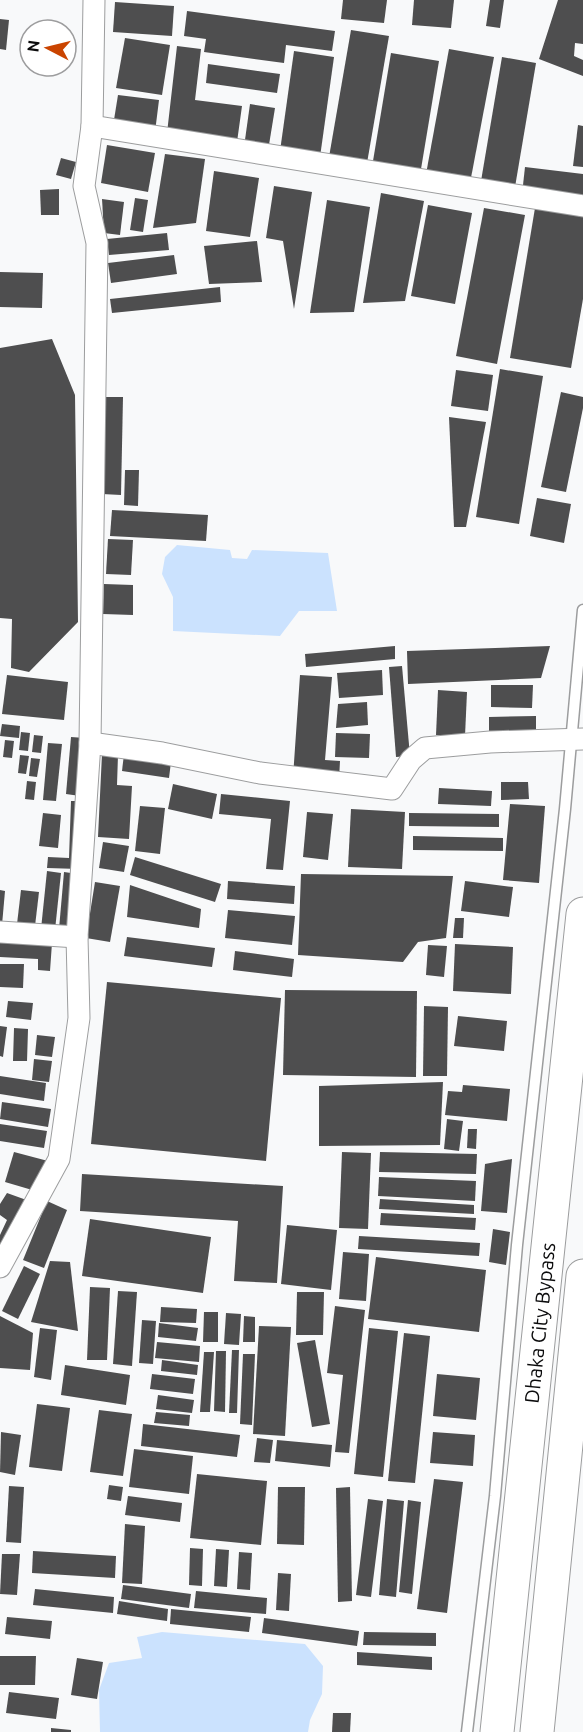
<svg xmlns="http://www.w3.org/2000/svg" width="583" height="1732" font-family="Ubuntu,sans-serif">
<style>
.water{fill:#cbe2fe}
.building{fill:#4e4e4f}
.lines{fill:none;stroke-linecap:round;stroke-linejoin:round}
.service-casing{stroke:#9c9d9e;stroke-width:13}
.minor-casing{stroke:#9c9d9e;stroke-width:23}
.trunk-casing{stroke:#9c9d9e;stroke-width:35}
.service{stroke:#fff;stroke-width:10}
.minor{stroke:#fff;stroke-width:21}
.trunk{stroke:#fff;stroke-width:33}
.labels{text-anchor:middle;stroke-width:6;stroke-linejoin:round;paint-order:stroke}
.street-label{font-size:20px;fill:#0b0b0c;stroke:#fff}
</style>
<rect width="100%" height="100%" fill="#f8f9fa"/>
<g class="water">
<polygon points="177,545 230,550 232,558 247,559 252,550 328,553 337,611 299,611 280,636 173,631 173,597 162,574 165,557"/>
<polygon points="162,1632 305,1644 323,1666 322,1694 310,1720 308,1732 100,1732 99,1690 109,1663 142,1658 137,1637"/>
</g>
<g class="building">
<polygon points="343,0 387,0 384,23 341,19"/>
<polygon points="414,0 454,0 451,28 412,25"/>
<polygon points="490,0 504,0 500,28 486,26"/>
<polygon points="558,0 583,0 583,44 575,43 574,56 583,60 583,76 539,59"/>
<polygon points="115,2 174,6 172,36 113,32"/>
<polygon points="187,11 335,31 332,51 286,45 284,63 204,52 206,39 184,36"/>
<polygon points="0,19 9,20 6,50 0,49"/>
<polygon points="351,30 389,36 367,163 329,157"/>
<polygon points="125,38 170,45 162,95 116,88"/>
<polygon points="177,46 201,49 195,100 242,106 237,142 167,133"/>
<polygon points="449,49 494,57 470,183 426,174"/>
<polygon points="294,51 334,57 320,157 280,151"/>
<polygon points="391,53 439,61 420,175 372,167"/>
<polygon points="502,57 536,63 515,187 481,181"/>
<polygon points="208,64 280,74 277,93 206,83"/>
<polygon points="118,95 159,100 155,132 113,126"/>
<polygon points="250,104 275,108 268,151 244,147"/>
<polygon points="578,125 583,126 583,167 573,166"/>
<polygon points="107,145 155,153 148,192 101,183"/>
<polygon points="165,154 205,159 196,223 153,228"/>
<polygon points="61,158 76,162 71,179 56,175"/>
<polygon points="525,167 583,174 583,200 522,194"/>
<polygon points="214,171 259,178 250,237 206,231"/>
<polygon points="274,186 312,192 294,309 283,241 266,238"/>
<polygon points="59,189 59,215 41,215 40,190"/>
<polygon points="381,193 424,201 405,301 363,303"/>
<polygon points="135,198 148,200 143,232 130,230"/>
<polygon points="102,199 124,202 120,235 104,233"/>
<polygon points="327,200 370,207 354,312 310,313"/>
<polygon points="428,205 472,213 455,304 411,296"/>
<polygon points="484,208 525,215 497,364 456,356"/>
<polygon points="535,208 583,217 583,299 571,368 510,358"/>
<polygon points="167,233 169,250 109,255 107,239"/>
<polygon points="257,241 262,282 209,284 204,246"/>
<polygon points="174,255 177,274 111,283 108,263"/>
<polygon points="0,272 43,273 42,308 0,307"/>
<polygon points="220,287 221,302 112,313 110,299"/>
<polygon points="52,339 75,395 78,622 29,672 11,668 12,619 0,618 0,348"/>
<polygon points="500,369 543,376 519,524 476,517"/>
<polygon points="456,370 493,375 488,411 451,406"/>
<polygon points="561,392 583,397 583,408 566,492 541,487"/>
<polygon points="105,397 123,397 121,495 102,494"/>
<polygon points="449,417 486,422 466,527 454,527"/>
<polygon points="125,470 139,470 138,506 124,505"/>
<polygon points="537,498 571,504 564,543 530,536"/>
<polygon points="112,510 208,515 206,541 110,536"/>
<polygon points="108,539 133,540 131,575 106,574"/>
<polygon points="104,584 133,585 133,615 103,614"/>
<polygon points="395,646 395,659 306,667 305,654"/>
<polygon points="550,646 541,678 408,684 407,651"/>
<polygon points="402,666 410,756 396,757 389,667"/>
<polygon points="382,670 383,695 339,698 337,673"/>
<polygon points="7,675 68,682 64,720 2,714"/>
<polygon points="300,675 332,677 325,760 340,761 339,780 293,777"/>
<polygon points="491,685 533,685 532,708 491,707"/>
<polygon points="438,690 467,692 465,736 436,735"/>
<polygon points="367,702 368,725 336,728 338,704"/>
<polygon points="536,716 536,736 489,736 489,717"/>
<polygon points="2,724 20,726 19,738 0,736"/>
<polygon points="21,732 30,733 28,751 19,750"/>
<polygon points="336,733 370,734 369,758 335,757"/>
<polygon points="34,735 43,736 41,753 32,752"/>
<polygon points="71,737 85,738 80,796 66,794"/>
<polygon points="5,740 14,741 12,758 3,757"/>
<polygon points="48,743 62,744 56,801 43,800"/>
<polygon points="102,754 118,755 117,785 132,786 129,839 98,837"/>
<polygon points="124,754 171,762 169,778 122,771"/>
<polygon points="20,755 29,756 26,774 18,773"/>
<polygon points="31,758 40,759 37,777 29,776"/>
<polygon points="27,781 36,782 34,800 25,799"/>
<polygon points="501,782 528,782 529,799 501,800"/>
<polygon points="173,784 217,794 212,819 168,809"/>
<polygon points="439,788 492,791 491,806 438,804"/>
<polygon points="221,794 290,801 283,870 266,869 271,819 219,814"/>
<polygon points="71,801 82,801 79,869 47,868 48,857 69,858"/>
<polygon points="510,804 545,806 539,883 503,880"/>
<polygon points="140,806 165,808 160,854 135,851"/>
<polygon points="351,809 405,812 402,869 348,867"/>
<polygon points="307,812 333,814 328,860 303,857"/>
<polygon points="43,813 61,815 58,848 39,846"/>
<polygon points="409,813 499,814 499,827 409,826"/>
<polygon points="413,836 503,838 503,851 413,850"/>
<polygon points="103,842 129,846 124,872 99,868"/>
<polygon points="135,857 221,884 215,902 130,875"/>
<polygon points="47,871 61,873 55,930 41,929"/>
<polygon points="64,872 78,874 73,931 59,929"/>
<polygon points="301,874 453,876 446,938 418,942 403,962 298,955"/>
<polygon points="228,881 295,886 294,904 227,899"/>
<polygon points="465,881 513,887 509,917 461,911"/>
<polygon points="95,882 120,886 110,942 86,938"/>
<polygon points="130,885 201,909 199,928 127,917"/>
<polygon points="0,890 5,891 2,925 0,924"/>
<polygon points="21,890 39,892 35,926 17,924"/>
<polygon points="228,910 295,916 292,945 225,938"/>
<polygon points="455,918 464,918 463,938 453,938"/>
<polygon points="127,937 215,948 212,967 124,956"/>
<polygon points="0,940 52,943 50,971 38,970 38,959 0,957"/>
<polygon points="455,944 513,947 511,994 453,991"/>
<polygon points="428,945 447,946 444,977 426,975"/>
<polygon points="235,951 294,959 292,977 233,970"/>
<polygon points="0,964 24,964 23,988 0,987"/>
<polygon points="107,982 281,998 266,1161 91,1144"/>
<polygon points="285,990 417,991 416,1077 283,1075"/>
<polygon points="8,1001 33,1003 31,1020 6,1017"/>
<polygon points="424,1006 448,1007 447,1076 423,1076"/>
<polygon points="458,1016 507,1021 504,1051 454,1046"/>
<polygon points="0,1026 7,1027 3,1057 0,1056"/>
<polygon points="14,1028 28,1029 27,1061 13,1061"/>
<polygon points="37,1035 55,1037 52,1057 35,1055"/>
<polygon points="34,1059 52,1061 49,1082 32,1080"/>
<polygon points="0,1076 46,1083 44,1101 0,1094"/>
<polygon points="443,1082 440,1145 319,1146 319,1086"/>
<polygon points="463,1085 510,1089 507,1121 445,1115 448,1091 462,1092"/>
<polygon points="2,1102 51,1109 48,1127 0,1119"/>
<polygon points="447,1119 463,1121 459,1151 444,1149"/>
<polygon points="0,1124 47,1131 44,1148 0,1141"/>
<polygon points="468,1129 477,1129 476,1149 467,1148"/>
<polygon points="14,1152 48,1161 39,1192 5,1182"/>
<polygon points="342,1152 371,1153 368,1229 339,1228"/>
<polygon points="380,1152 477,1154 476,1174 379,1172"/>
<polygon points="512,1159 507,1213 481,1211 485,1164"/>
<polygon points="82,1174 283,1186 277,1283 234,1281 238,1221 80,1211"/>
<polygon points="379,1177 476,1181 475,1201 378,1196"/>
<polygon points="7,1193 32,1202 0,1260 0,1235 7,1220 0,1215 0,1204"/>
<polygon points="380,1199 474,1205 474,1214 379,1209"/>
<polygon points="47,1201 67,1210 44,1268 23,1260"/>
<polygon points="381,1213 476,1218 475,1230 380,1225"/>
<polygon points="90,1219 211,1237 203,1293 82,1276"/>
<polygon points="287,1225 337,1230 331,1290 281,1284"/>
<polygon points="493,1229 510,1232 506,1265 489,1262"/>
<polygon points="359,1236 480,1243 479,1256 358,1249"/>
<polygon points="343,1252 369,1254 366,1301 339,1299"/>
<polygon points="376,1257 486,1270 479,1332 368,1319"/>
<polygon points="50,1261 70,1262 78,1331 31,1322"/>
<polygon points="24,1266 40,1274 18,1319 2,1311"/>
<polygon points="90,1287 110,1288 107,1360 87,1360"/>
<polygon points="118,1291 137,1292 132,1366 113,1364"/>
<polygon points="297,1292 324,1292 323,1335 296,1335"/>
<polygon points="335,1306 365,1310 349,1453 335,1452 343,1375 327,1373"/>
<polygon points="161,1307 197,1309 196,1323 160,1322"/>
<polygon points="204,1312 218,1312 218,1342 203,1342"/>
<polygon points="226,1313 241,1314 239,1345 224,1344"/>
<polygon points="0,1316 33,1333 30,1370 0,1368"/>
<polygon points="244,1316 255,1317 255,1342 243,1342"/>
<polygon points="142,1320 156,1321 153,1364 139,1363"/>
<polygon points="159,1323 198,1328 196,1341 158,1337"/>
<polygon points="259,1326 291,1327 285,1436 253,1434"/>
<polygon points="40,1328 57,1330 51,1380 34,1377"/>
<polygon points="369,1328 398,1331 383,1477 354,1474"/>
<polygon points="404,1333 430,1336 415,1483 388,1481"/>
<polygon points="315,1340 330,1424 312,1427 297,1343"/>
<polygon points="157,1342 200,1346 199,1362 155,1358"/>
<polygon points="232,1350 239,1350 237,1413 229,1413"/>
<polygon points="216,1351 226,1351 225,1412 214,1411"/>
<polygon points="204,1352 214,1352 210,1412 200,1412"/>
<polygon points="243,1354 255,1354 252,1425 240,1424"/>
<polygon points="162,1360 198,1365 197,1375 161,1371"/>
<polygon points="65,1365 130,1375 126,1405 61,1395"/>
<polygon points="152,1374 195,1379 193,1394 150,1389"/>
<polygon points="437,1374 480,1378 476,1420 433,1416"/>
<polygon points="158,1395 194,1400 192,1413 156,1409"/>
<polygon points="37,1404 70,1408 62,1471 29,1467"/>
<polygon points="99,1410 132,1414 123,1476 90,1472"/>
<polygon points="156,1412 190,1415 189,1426 154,1423"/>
<polygon points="143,1424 240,1435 237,1457 141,1446"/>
<polygon points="1,1432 21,1435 15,1475 0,1472"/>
<polygon points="433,1432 475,1435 473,1466 430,1463"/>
<polygon points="257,1438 273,1440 270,1463 254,1462"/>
<polygon points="277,1440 332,1445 330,1467 275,1461"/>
<polygon points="134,1449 193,1456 189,1494 129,1487"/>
<polygon points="197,1474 267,1481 261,1545 190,1538"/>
<polygon points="434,1479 463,1482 447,1613 417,1609"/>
<polygon points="109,1485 123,1487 121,1501 107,1499"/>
<polygon points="9,1486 24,1487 21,1543 6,1542"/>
<polygon points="278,1487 305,1487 304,1545 277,1544"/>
<polygon points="350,1487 352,1601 338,1602 336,1488"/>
<polygon points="128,1496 182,1503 180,1522 125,1515"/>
<polygon points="368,1499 383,1501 371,1597 356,1595"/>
<polygon points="387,1499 404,1501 396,1597 379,1595"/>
<polygon points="408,1500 421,1502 412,1594 399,1592"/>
<polygon points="125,1524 145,1526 142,1584 122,1583"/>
<polygon points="190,1548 203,1549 202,1586 189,1585"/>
<polygon points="216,1549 229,1550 227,1587 214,1586"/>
<polygon points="33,1551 116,1556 115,1578 32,1573"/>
<polygon points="239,1552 252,1553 250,1590 237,1589"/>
<polygon points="2,1554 20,1554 17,1595 0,1594"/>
<polygon points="278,1573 291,1574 289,1611 276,1610"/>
<polygon points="123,1585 191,1594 189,1608 121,1599"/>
<polygon points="35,1589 114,1597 113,1613 33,1605"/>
<polygon points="196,1591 267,1598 266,1614 194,1608"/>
<polygon points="119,1601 168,1609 167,1621 117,1614"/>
<polygon points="171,1609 251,1617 249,1632 170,1624"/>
<polygon points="7,1617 52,1621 50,1639 5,1634"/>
<polygon points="264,1618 359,1631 357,1646 262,1633"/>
<polygon points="364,1632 436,1633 436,1646 363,1645"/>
<polygon points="357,1652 432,1657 432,1670 357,1665"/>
<polygon points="0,1656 36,1656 35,1685 0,1685"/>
<polygon points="77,1658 103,1662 97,1699 71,1695"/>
<polygon points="9,1692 59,1698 56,1719 6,1713"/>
<polygon points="333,1713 351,1713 350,1732 332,1732"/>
<polygon points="51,1728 71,1730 71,1732 51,1732"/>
</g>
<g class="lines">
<defs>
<polyline id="service" points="467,1732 495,1496 517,1245 565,809 583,610"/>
<g id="minor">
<polyline points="92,126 94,0"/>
<polyline points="90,743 162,753 260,773 392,789 411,760 425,748 490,742 583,739"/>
<polyline points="0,932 77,937"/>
<polyline points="0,1267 59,1159 79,1018 77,937 90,743 97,243 84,186 92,126 583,206"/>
</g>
<g id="trunk">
<polyline points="497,1732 583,914"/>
<polyline points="537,1732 583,1276"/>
</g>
</defs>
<use href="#service" class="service-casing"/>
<use href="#minor" class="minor-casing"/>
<use href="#trunk" class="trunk-casing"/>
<use href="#service" class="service"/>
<use href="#minor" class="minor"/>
<use href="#trunk" class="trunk"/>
</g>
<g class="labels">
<g class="street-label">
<text transform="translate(540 1323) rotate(-84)" y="7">Dhaka City Bypass</text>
</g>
</g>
<g transform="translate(48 48) rotate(277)"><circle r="28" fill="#ffffff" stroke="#9d9d9e" stroke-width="1.5"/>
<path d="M0-4.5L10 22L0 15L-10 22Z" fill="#ca4400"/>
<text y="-9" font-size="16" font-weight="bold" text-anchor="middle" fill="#0b0b0c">N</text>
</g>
</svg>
